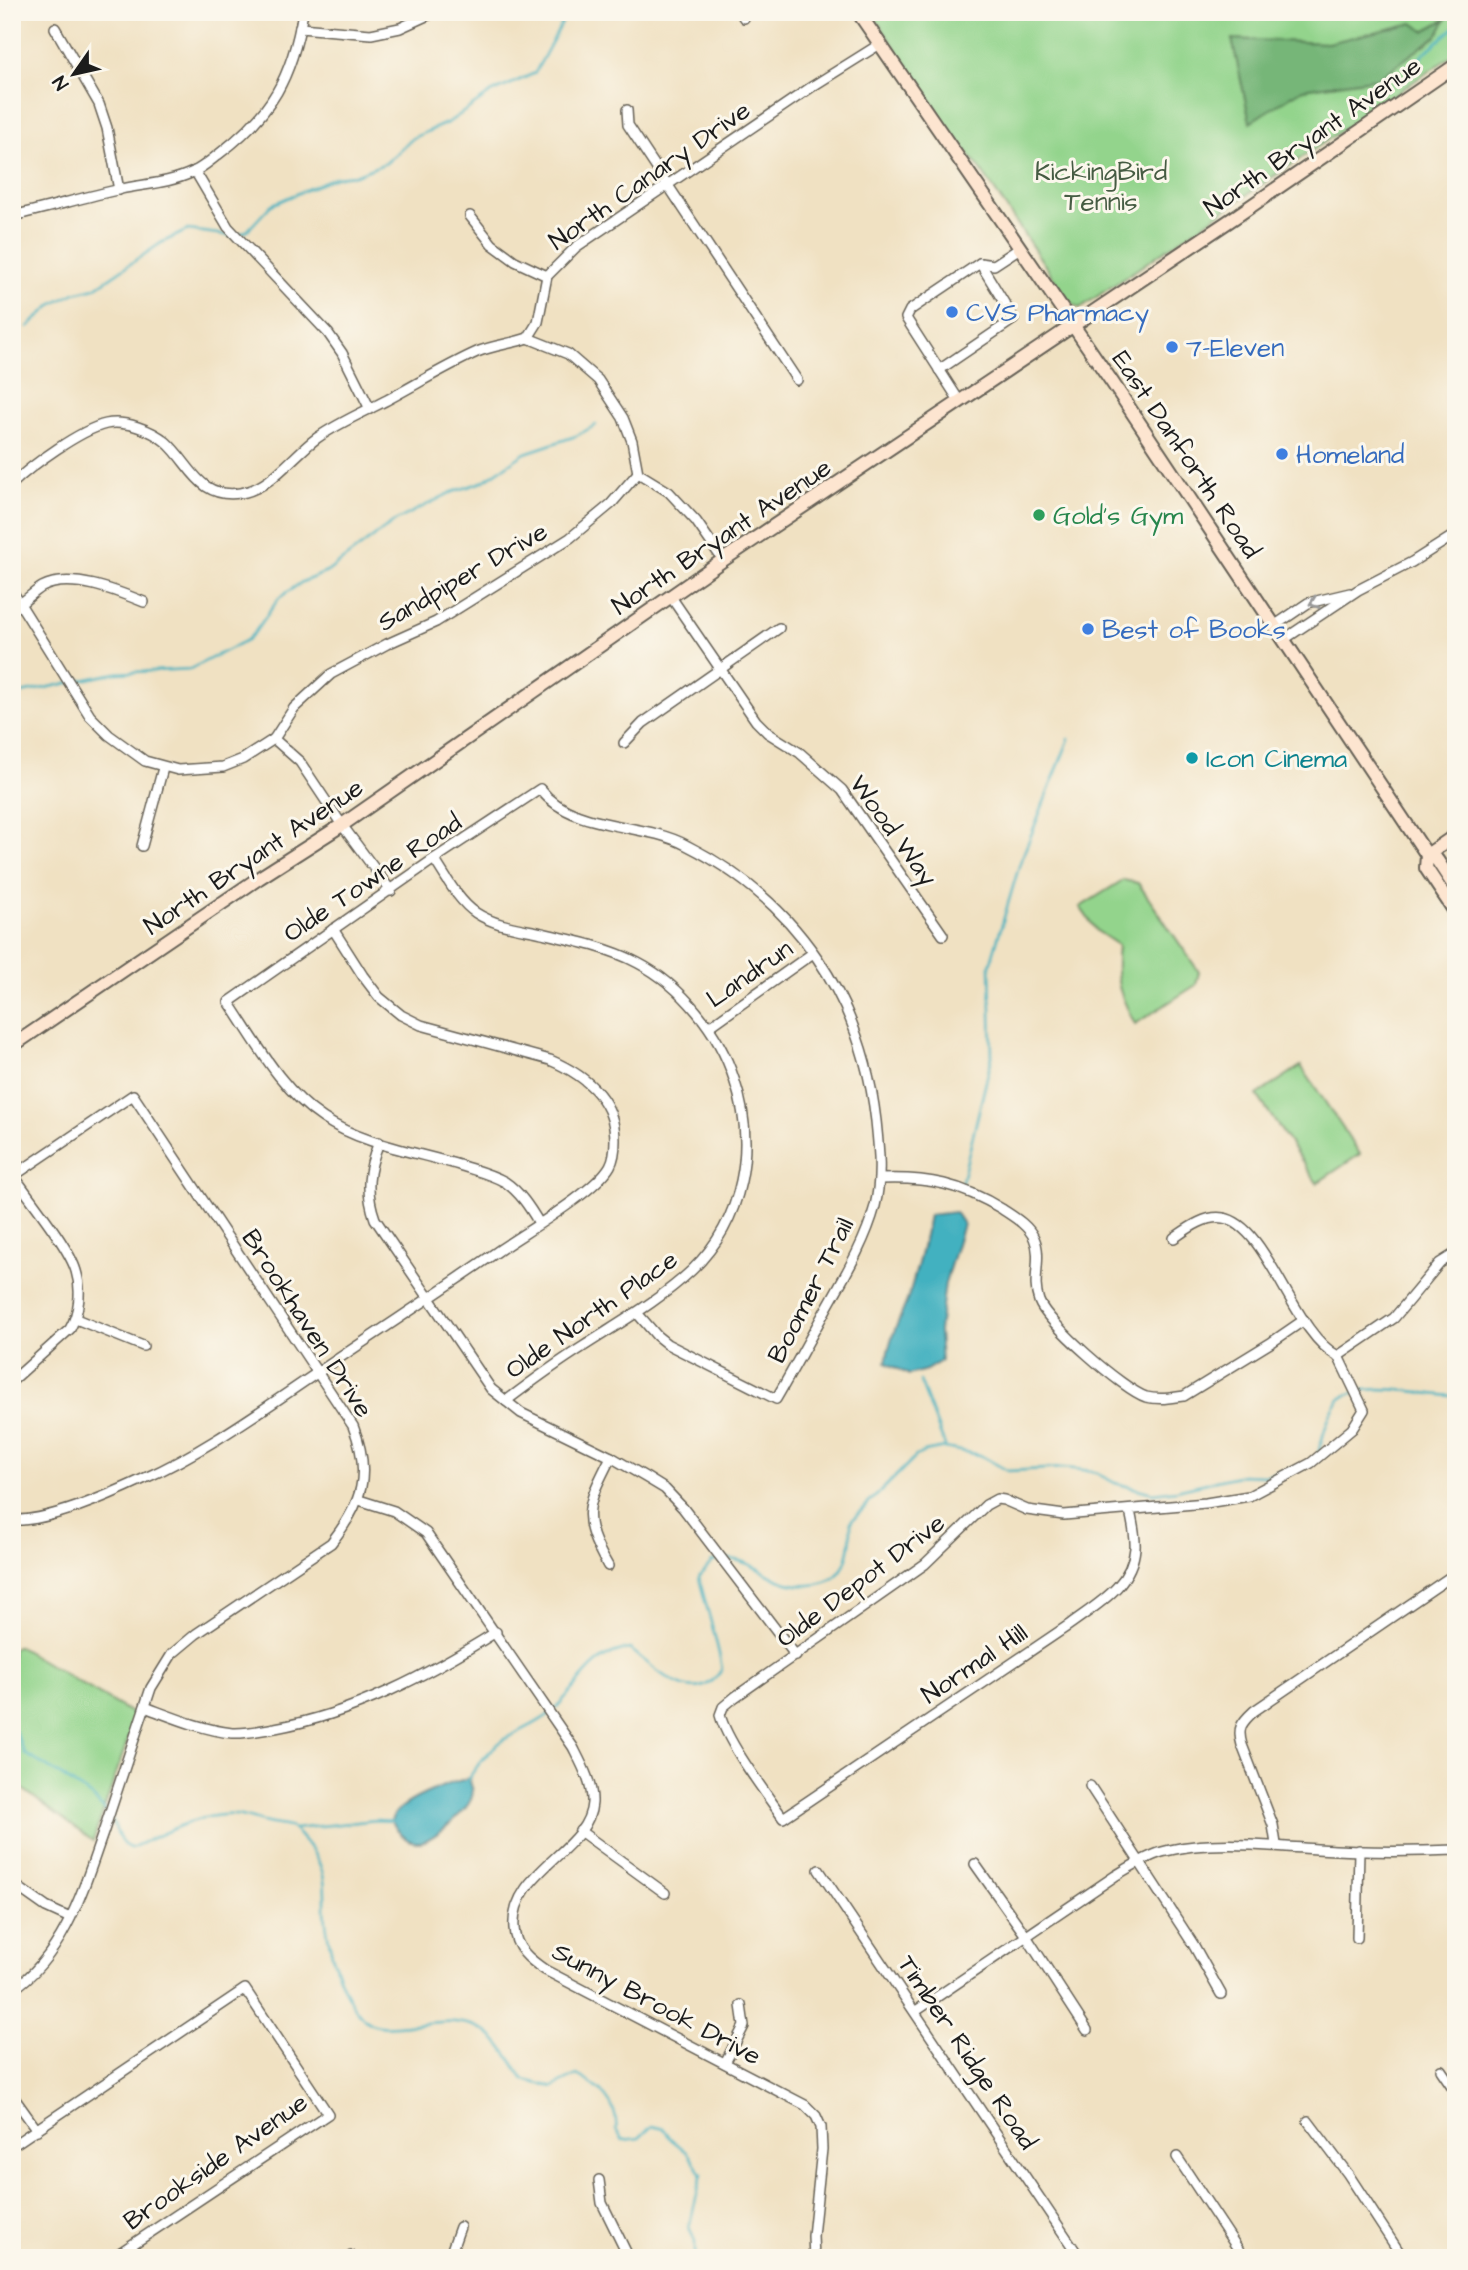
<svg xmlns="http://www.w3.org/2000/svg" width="1468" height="2270" font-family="'Architects Daughter',sans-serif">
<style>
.green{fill:#93d48c;stroke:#587854;stroke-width:2}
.forest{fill:#76b678;stroke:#49694a;stroke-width:2}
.water{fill:#43b1c0;stroke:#30666e;stroke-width:2}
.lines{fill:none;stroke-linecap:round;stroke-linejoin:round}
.stream{stroke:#43b1c0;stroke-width:2.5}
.street-casing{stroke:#666156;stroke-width:12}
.secondary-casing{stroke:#666156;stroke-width:16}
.street{stroke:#fff;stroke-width:9}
.secondary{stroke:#fde5d0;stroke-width:12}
.oneway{stroke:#999}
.shop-dot{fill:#3f7fe0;stroke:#fbf7ec;stroke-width:2.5}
.leisure-dot{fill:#2e9e5b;stroke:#fbf7ec;stroke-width:2.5}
.culture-dot{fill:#0f9aa8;stroke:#fbf7ec;stroke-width:2.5}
.labels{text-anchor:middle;stroke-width:6;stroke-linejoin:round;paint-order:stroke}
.street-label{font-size:26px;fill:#1c1c1c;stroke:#fbf7ec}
.park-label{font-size:26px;fill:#465c43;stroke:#fbf7ec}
.shop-label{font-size:26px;fill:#366cbe;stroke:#fbf7ec;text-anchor:start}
.leisure-label{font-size:26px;fill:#27864d;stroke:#fbf7ec;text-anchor:start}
.culture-label{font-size:26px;fill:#0d838f;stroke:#fbf7ec;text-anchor:start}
</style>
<rect width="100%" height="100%" fill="#fbf7ec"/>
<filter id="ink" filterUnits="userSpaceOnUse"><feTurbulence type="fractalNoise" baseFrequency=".0143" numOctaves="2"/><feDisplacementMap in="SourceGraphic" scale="14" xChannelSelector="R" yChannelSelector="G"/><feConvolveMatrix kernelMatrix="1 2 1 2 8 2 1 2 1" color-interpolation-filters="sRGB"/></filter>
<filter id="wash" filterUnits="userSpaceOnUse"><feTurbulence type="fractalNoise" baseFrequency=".00686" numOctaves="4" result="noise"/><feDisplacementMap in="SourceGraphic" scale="28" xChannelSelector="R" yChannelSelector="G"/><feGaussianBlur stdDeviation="1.57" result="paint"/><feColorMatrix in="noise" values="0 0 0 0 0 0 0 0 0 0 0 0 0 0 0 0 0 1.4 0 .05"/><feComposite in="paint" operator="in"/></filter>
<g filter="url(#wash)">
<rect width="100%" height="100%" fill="#f0e1c2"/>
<g class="green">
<polygon points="871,12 1456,12 1456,53 1080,308 1070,303 979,167 947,128 935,107"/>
<path d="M1123 880 1138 883 1199 972 1196 985 1135 1024C1119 993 1114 981 1118 945L1097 931 1080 907Z"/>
<polygon points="1301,1066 1360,1154 1317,1183 1257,1095"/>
<polygon points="17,1646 136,1716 93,1841 12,1781 12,1649"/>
</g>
<polygon class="forest" points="1446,19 1438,35 1379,78 1303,89 1250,122 1232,39 1328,43 1413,23 1424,31"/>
<g class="water">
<path d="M955 1212 963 1224 945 1283 939 1331 941 1361 926 1370 909 1375 886 1363C890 1334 900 1321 909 1295 917 1269 924 1243 929 1215Z"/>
<path d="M469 1778C471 1785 475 1792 471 1799 466 1812 430 1844 416 1842 404 1841 398 1830 391 1821 395 1802 450 1783 469 1778Z"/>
</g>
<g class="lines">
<g class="stream">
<polyline points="1412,72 1423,54 1456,26"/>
<polyline points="240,234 247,231 271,205 335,177 355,175 386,163 413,138 449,122 491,93 535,73 568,12"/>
<polyline points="28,327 53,304 75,293 95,288 161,243 188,230 233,236"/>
<polyline points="12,695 116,673 190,669 247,640 255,632 279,598 302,582 327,572 395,521 450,493 482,482 525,453 576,436 596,425"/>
<polyline points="961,1185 992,1057 990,965 1020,863 1069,739"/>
<polyline points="920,1381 945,1446"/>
<path d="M1318 1454C1323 1437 1327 1416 1338 1402 1358 1377 1428 1396 1456 1396"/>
<path d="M725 1559C744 1558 762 1572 779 1580 800 1589 836 1588 845 1563 851 1549 851 1535 851 1521L916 1456 924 1452 945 1448 980 1455 1008 1471 1064 1468 1092 1471 1115 1483 1153 1493 1176 1490 1242 1475 1265 1476 1291 1469"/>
<polyline points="12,1725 25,1754 54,1771 91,1796 107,1812"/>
<path d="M468 1779C478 1765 490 1748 505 1739 519 1731 535 1725 548 1715 576 1693 590 1652 630 1649 657 1669 695 1713 722 1669 717 1638 706 1608 699 1577L712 1562 718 1560"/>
<path d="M111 1818C118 1829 117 1845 131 1848 163 1834 200 1812 235 1815 246 1816 257 1821 267 1823 276 1825 286 1825 294 1829L376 1820 394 1821"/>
<path d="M294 1829C303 1840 314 1850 319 1863 326 1879 325 1894 325 1911 327 1944 340 1996 365 2020 387 2041 455 2002 493 2037 505 2048 515 2067 524 2080L553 2087 577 2075C598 2086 619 2104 616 2130L623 2140 639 2138 652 2126 664 2129 671 2139 688 2153 702 2174 689 2227 695 2242V2258"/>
</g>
</g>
</g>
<g filter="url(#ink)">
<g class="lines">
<defs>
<g id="street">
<polyline points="740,12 744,18"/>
<polyline points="55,28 99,104 107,128 119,190"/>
<polyline points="300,28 371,34 400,28 435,12"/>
<polyline points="627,110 628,125 797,380"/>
<polyline points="195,171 228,227 328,333 342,353 370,409"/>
<path d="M12 216C48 208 84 197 121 189 145 184 170 183 193 172 202 168 211 160 219 154 272 114 292 77 303 12"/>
<polyline points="470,216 492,244 515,261 547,276"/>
<polyline points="528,338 568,354 598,380 623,418 632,441 638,473 669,492 696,521 723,560"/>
<polyline points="939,370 1014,319 980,263"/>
<polyline points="960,402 906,318 910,310 980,263 994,265 1020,248"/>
<path d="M12 484C32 465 80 430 106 424 125 420 152 430 166 442 191 464 198 499 240 493 271 489 293 455 317 438 338 423 364 412 387 400 417 384 446 366 477 352 493 345 511 344 528 338L538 322 547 276 576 247 813 86 880 44"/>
<polyline points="12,591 90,716 109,735 145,761 178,770 223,767 243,759 274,739"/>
<polyline points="671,597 756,721 768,733 800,753 842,790 943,935"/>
<path d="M20 604C27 599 34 592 42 587 70 572 117 591 144 602"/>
<polyline points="1274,626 1308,603 1350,593"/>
<polyline points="1283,640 1358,590 1412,562 1456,534"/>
<polyline points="274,739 294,708 331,674 387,644 436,622 570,538 611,504 638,473"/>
<polyline points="274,739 300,762 342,825 391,891"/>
<polyline points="624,743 643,723 779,628"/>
<polyline points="142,846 163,768"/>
<path d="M434 859C446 877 458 901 476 913 496 926 519 928 542 933 573 940 610 948 638 963 682 986 719 1032 734 1079 757 1145 744 1220 692 1270 660 1300 621 1322 584 1346 557 1363 531 1382 506 1401"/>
<polyline points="709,1027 813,953"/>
<path d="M379 1142C368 1170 365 1191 375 1219L491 1389 521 1413 611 1457 647 1478 665 1489 683 1508 796 1656"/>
<path d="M12 1177 133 1095 353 1426C372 1474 362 1504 331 1543L196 1634 172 1654 151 1688C135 1735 120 1783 104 1830 84 1887 65 1955 12 1990"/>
<path d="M880 1179C928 1177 961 1184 1002 1209 1014 1217 1028 1225 1034 1238 1043 1258 1031 1280 1039 1301 1047 1323 1124 1390 1146 1397 1159 1400 1171 1398 1184 1396L1272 1342 1304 1320"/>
<path d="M539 1223C530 1208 520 1192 505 1182 491 1174 474 1170 459 1165 416 1152 361 1144 323 1118 281 1090 256 1042 229 1002L434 859 540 789C574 832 641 821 686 845 797 901 862 999 876 1121 879 1150 882 1177 875 1206 865 1243 844 1277 825 1311 809 1340 793 1370 776 1399L667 1344 657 1336 637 1313"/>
<path d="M1174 1238C1187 1229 1205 1215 1223 1218 1268 1225 1293 1334 1338 1356"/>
<polyline points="76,1319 143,1346"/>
<polyline points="1338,1356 1394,1318 1440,1263 1456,1253"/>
<path d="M12 1381 70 1329C79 1313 82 1290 76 1271 69 1247 30 1199 14 1176"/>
<path d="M359 1500 394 1511 426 1533 573 1747C581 1763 593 1784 592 1803 589 1851 510 1871 514 1928 515 1948 530 1960 545 1970L805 2105 816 2116 821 2127 822 2149 813 2236 814 2258"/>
<path d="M1130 1510C1132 1522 1136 1536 1135 1548 1132 1586 1097 1604 1069 1625L783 1818C765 1792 728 1744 720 1715L723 1707 735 1697 925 1564 986 1505 997 1499 1004 1500 1027 1510 1064 1515 1206 1503 1249 1496 1311 1463 1352 1429 1364 1410 1338 1356"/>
<path d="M12 1520C49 1522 109 1495 143 1479 206 1451 263 1409 320 1371 380 1330 441 1291 501 1249 527 1231 595 1192 610 1166 614 1159 615 1149 615 1140 615 1099 585 1075 550 1060L421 1025 401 1015 379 997 363 976 333 929"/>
<path d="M608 1566C580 1517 586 1506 611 1457"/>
<path d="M145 1707C172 1717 203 1730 232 1733 246 1734 262 1730 275 1728 354 1714 429 1674 496 1632"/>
<polyline points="1090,1786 1193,1944 1221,1994"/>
<polyline points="580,1831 665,1893"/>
<path d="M1276 1844 1273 1825 1242 1745C1237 1728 1241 1723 1254 1711L1456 1573"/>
<polyline points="975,1864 1026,1936 1087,2030"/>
<polyline points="819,1870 1080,2258"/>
<polyline points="12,1883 46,1907 70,1918"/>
<polyline points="1357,1938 1359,1850"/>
<path d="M916 2011 1115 1876C1130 1867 1145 1857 1162 1852 1206 1839 1272 1846 1317 1849 1363 1852 1409 1852 1456 1850"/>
<polyline points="725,2063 744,2026 741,2005"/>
<polyline points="1441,2070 1456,2092"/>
<polyline points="12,2095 37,2130"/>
<polyline points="1308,2121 1348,2174 1403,2258"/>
<polyline points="12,2146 245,1989 328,2114 112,2258"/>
<polyline points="1177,2157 1244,2258"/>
<polyline points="599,2180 602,2203 629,2258"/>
<polyline points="351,2256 353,2258"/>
<polyline points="449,2258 460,2227"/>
</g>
<g id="secondary">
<polyline points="858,12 1112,382 1427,855 1437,860 1456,889"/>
<polyline points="1427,855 1426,868 1456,913"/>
<polyline points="1427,855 1456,835"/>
<polyline points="12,1046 259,878 342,825 723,560 1238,215 1456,65"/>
</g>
</defs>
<use href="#street" class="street-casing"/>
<use href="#secondary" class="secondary-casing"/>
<use href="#street" class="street"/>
<use href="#secondary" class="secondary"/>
</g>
<defs><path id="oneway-chevron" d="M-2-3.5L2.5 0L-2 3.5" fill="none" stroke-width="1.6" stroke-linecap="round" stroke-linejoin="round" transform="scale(1.75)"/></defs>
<use class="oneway" href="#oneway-chevron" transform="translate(1314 603) rotate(160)"/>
</g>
<g class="shop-dot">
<circle cx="952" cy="312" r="7"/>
<circle cx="1172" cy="347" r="7"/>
<circle cx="1282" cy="454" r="7"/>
<circle cx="1088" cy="629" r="7"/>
</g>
<circle class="leisure-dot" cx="1039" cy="515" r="7"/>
<circle class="culture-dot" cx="1192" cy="758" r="7"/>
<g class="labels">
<g class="street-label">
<text transform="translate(1312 136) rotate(-35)" y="9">North Bryant Avenue</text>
<text transform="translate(649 175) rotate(-35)" y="9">North Canary Drive</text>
<text transform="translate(1187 454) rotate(56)" y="9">East Danforth Road</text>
<text transform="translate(721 536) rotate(-34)" y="9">North Bryant Avenue</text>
<text transform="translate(462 576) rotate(-30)" y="9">Sandpiper Drive</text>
<text transform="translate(894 830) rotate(54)" y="9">Wood Way</text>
<text transform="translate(253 856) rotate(-34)" y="9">North Bryant Avenue</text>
<text transform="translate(372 877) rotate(-34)" y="9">Olde Towne Road</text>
<text transform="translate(749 973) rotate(-35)" y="9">Landrun</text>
<text transform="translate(810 1290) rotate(-63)" y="9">Boomer Trail</text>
<text transform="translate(591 1314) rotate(-35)" y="9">Olde North Place</text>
<text transform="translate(308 1323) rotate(57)" y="9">Brookhaven Drive</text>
<text transform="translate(860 1580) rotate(-37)" y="9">Olde Depot Drive</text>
<text transform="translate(974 1663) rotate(-34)" y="9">Normal Hill</text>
<text transform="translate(657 2003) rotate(28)" y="9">Sunny Brook Drive</text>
<text transform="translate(968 2052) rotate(56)" y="9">Timber Ridge Road</text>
<text transform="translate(215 2161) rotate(-35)" y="9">Brookside Avenue</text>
</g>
<g class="park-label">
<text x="1101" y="180">KickingBird<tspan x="1101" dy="30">Tennis</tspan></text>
</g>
<g class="shop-label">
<text x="966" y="321">CVS Pharmacy</text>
<text x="1186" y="356">7-Eleven</text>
<text x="1296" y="463">Homeland</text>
<text x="1102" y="638">Best of Books</text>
</g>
<g class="leisure-label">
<text x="1053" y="524">Gold's Gym</text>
</g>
<g class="culture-label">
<text x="1206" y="767">Icon Cinema</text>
</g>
</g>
<rect width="1468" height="2270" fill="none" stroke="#fbf7ec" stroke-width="42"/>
<g transform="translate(74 74) rotate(236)" stroke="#fbf7ec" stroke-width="5" paint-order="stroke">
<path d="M0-5L12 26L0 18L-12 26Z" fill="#1c1c1c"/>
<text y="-10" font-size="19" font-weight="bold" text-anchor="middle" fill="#1c1c1c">N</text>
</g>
</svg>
